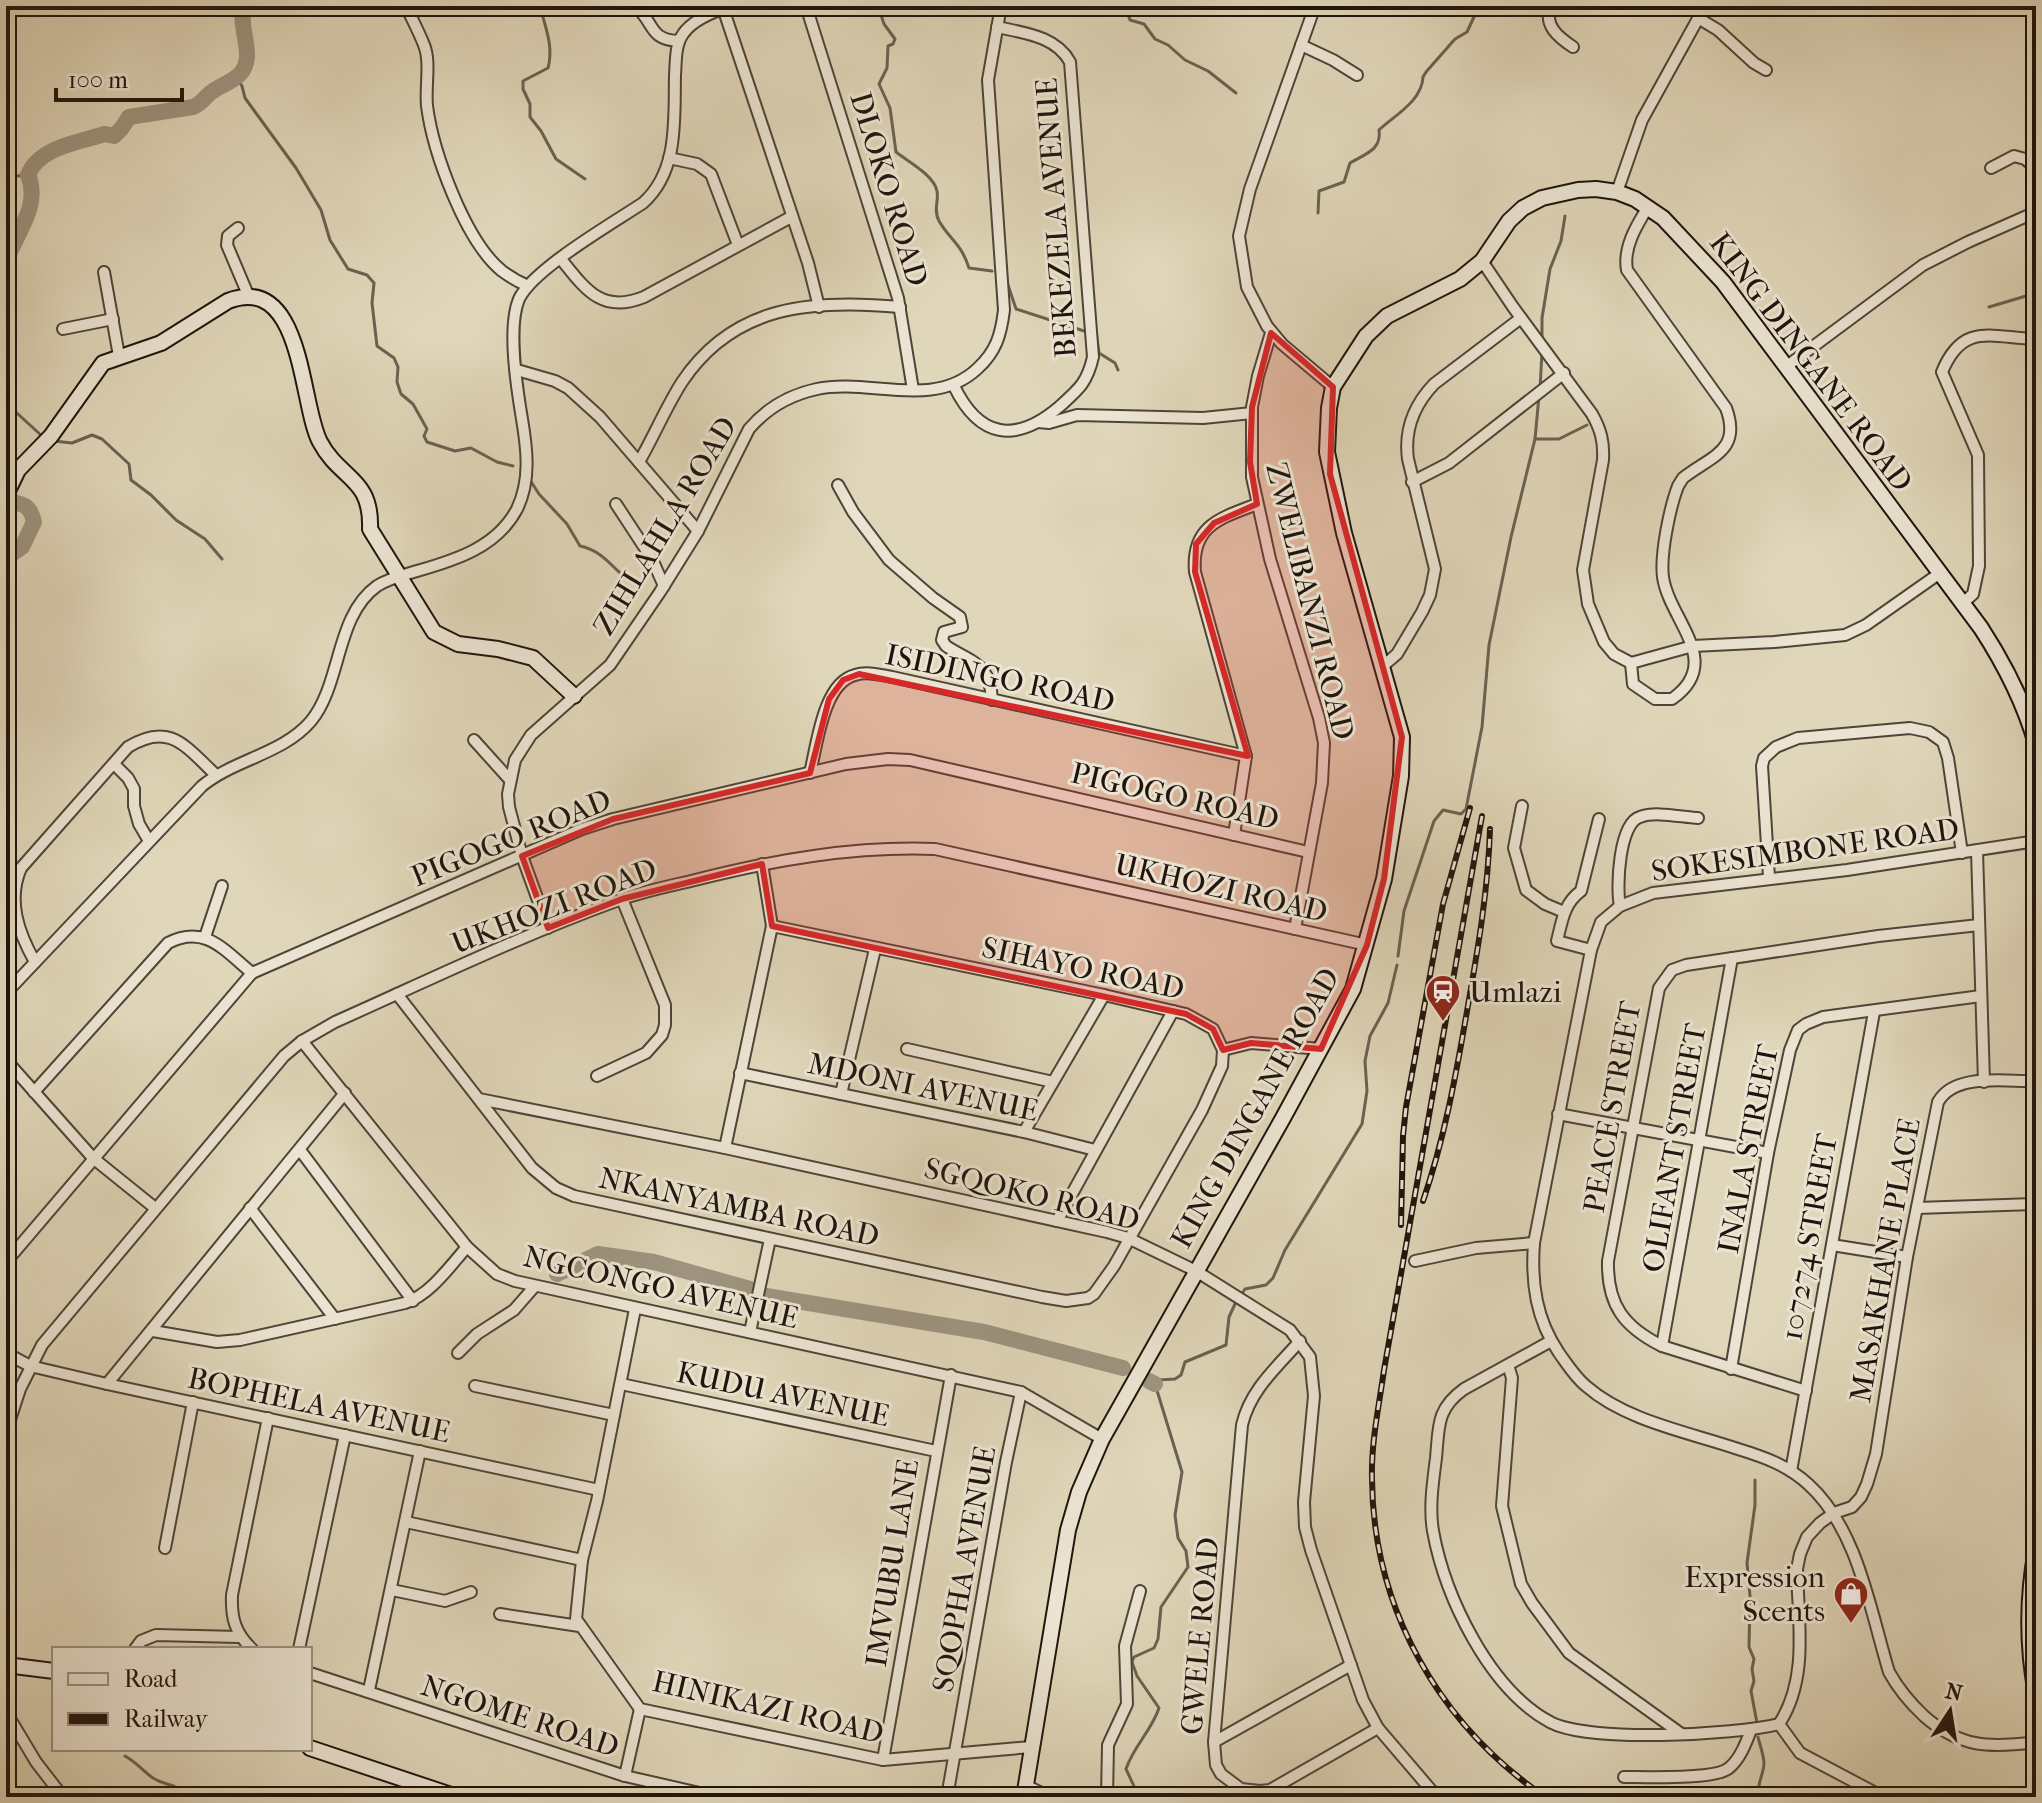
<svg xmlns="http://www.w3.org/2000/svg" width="2042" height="1803" font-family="'IM FELL French Canon',serif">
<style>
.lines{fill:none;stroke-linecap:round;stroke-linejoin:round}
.stream{stroke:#6b6151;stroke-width:3}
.river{stroke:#9e947f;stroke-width:16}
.street-casing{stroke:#4f4438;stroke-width:14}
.secondary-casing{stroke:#1f140d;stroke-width:18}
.street{stroke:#ebe4d2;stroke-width:10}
.secondary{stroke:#ebe4d2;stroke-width:14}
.rail-casing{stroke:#1f140d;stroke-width:6}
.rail{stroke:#ebe4d2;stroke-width:3;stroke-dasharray:9;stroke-linecap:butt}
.marked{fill:#d62828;fill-opacity:0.2;stroke:#d62828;stroke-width:6;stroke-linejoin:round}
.labels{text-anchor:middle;stroke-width:6;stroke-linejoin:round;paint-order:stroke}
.street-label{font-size:30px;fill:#1f140d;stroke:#ebe4d2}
.poi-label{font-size:30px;fill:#1f140d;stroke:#ebe4d2;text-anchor:start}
</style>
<rect width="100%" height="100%" fill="#e0d6b9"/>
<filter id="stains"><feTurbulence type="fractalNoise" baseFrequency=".0025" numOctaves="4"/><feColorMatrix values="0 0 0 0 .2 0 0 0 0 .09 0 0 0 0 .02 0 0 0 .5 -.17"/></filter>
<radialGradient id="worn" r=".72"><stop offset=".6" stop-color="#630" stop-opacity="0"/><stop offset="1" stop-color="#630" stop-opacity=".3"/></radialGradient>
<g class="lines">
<g class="stream">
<path d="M540 6C545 27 554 46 548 68L523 81V89L530 104V117L541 131 556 159 585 179"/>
<path d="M878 6 884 24 895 39 893 44 888 46 887 68 879 84 890 108 896 152C907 161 934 175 937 191 939 201 933 210 939 221 950 240 961 243 969 268L992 271"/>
<polyline points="1110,6 1127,12 1130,20 1144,24 1155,39 1168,45 1185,60 1208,71 1236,93"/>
<polyline points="236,77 242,86 245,98 296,168 321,210 330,240 348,269 367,275 374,283 372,303 377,346 394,358 398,367 397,382 401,394 413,404 427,429 424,436 427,442 455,451 471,448 497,462 513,466"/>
<polyline points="6,177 28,175"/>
<path d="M1318 213 1319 191 1344 182 1350 163C1365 154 1382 150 1379 130 1395 115 1422 101 1423 77L1426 72 1455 39 1467 32 1479 6"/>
<polyline points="1007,282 1016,309 1084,331"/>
<polyline points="1989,307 2036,293"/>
<polyline points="1096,333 1099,353 1115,363 1118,370"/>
<polyline points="1542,341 1542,318 1550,269 1561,241 1565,216"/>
<polyline points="1540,389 1542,352"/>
<polyline points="6,403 43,437"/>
<polyline points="1535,439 1559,439 1587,425"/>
<polyline points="54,441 72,443 92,435 102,439 129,464 131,480 151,495 176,520 205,539 222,559"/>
<path d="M530 480 539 494 567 524 580 546C601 550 611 566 627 579"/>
<polyline points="1398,956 1404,911 1434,821 1443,810 1461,814 1466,809 1482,727 1489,645 1511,537 1535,439 1539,396"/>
<polyline points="1241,1295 1245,1289 1266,1285 1273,1278 1285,1250 1362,1124 1367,1091 1365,1061 1370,1036 1388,1003 1397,965"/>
<polyline points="1755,1480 1755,1505 1747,1563 1750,1596 1749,1647 1754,1659 1752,1669 1754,1681 1751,1691 1757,1723"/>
<polyline points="2028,1495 2036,1495"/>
<path d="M1758 1737C1760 1746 1764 1755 1764 1764 1763 1777 1756 1784 1760 1797"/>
<path d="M125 1756C136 1762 143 1771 153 1778 167 1787 173 1781 189 1797"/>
<path d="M1139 1797 1126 1769C1133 1747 1152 1730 1159 1708L1137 1676 1132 1662 1134 1657 1154 1648 1158 1639 1161 1607 1188 1567 1186 1551 1178 1538 1175 1515 1182 1472 1155 1384 1158 1380 1175 1379 1181 1375 1185 1362 1226 1345 1229 1317 1235 1304"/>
</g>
<g class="river">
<path d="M6 262C16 232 41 207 28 175 39 147 79 142 105 134L114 136 121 129 129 117 193 107C203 103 205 96 213 91 222 85 232 82 240 74 257 56 237 28 244 6"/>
<polyline points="6,336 6,342"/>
<path d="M6 558 22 547 34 522C30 505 24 504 8 501"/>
<polyline points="557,1274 598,1254 654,1262 750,1289"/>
<polyline points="766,1296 984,1332 1123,1368"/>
<polyline points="1149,1381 1155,1384"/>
</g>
<defs>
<g id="street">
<path d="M406 6C412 19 419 32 424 45 431 62 425 87 427 106 433 152 465 241 502 271 510 277 519 282 528 286"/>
<path d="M635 6C655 22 648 40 679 41"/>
<polyline points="806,6 898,298 913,390"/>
<polyline points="1315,6 1250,189 1239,236 1247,287 1267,326 1282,344 1333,387"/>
<path d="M1551 6C1543 25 1558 37 1573 47"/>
<polyline points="723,8 808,263 819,307"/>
<polyline points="1698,18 1718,30 1754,63 1766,70"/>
<polyline points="1301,45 1333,60 1357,75"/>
<polyline points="669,158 697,164 711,174 738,245"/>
<polyline points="1991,168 2014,156 2025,159 2036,168"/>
<polyline points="1617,192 1642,120 1705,6"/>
<polyline points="238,228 228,236 227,245 249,297"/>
<path d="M561 259C586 290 602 314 644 297L791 217"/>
<path d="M1482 261 1513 307 1592 414C1601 430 1604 442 1603 460L1583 570 1588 604 1604 642 1614 654 1631 663 1693 646 1774 642 1845 635 1866 625 1940 573"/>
<polyline points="104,272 119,356"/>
<polyline points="63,329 113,319"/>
<polyline points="1271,333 1258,376 1252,407 1252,477 1270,559 1319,718 1324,743 1322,783 1295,929"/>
<polyline points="1787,366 1923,265 1968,242 2036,212"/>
<polyline points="517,370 555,381 568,388 600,417 698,531"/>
<path d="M954 386C979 438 1015 444 1059 407 1079 389 1087 383 1093 357L1070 62C1056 36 1024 33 997 27"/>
<polyline points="1038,422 1049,423 1077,415 1203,418 1252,413"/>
<path d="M639 462C654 436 666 407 682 382 734 304 814 299 900 307"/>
<polyline points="1412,482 1449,463 1564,373"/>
<path d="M838 485 853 512 889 560 933 598 960 617 962 627 944 632 942 640 946 646C974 664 990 663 992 700"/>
<polyline points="616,504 652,559 664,586"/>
<path d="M1963 603 1973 594 1979 566 1978 455 1942 372C1963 321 1992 338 2036 339"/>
<path d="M1631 663 1633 684 1655 699H1672C1725 662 1669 620 1663 577 1660 554 1670 507 1678 486L1683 478C1711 456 1742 451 1726 408L1627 270C1623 248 1636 226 1648 207"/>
<path d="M1383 666 1397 654 1422 612 1430 595 1435 569 1408 459C1404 429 1414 405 1434 384L1521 318"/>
<polyline points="474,740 510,780"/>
<polyline points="114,764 128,778 134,789 134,806 139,824 149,841"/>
<path d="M810 773C817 745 823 683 855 675 867 671 880 675 892 677L1246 756"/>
<polyline points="1522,806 1514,848 1526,890 1545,904 1564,912"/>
<path d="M1234 835 1246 756 1195 572C1191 525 1221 518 1257 504"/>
<path d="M2036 841 1847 870 1653 893 1620 906 1601 922 1591 950 1534 1243C1531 1283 1536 1319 1559 1353 1567 1364 1575 1377 1586 1386 1626 1421 1688 1432 1738 1449 1764 1457 1787 1465 1808 1484 1858 1529 1870 1610 1889 1672 1899 1690 1909 1702 1924 1716 1960 1748 1990 1748 2036 1742"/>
<polyline points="1977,851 1984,1082"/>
<polyline points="1769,877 1762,766 1764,758 1776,747 1798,738 1910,728 1929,732 1943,742 1948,758 1962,853"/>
<path d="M1620 906C1616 887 1619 823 1640 817 1656 811 1680 817 1698 818"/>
<path d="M548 928 522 856 509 807 508 794 515 760 531 735 610 665 660 592 698 531 749 429C767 408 789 395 817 389 869 378 933 410 977 369 996 352 1001 335 1004 310L988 80 1001 6"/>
<polyline points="205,937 222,886"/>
<path d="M1591 950 1557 941C1562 921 1564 903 1581 891L1599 819"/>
<path d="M35 962C18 932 7 900 21 868L128 747C170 721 186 747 216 775"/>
<path d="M6 993 202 786C235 759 283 754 311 721 342 683 335 616 377 586 389 578 404 575 417 571 456 560 497 547 517 509 531 480 527 449 522 419 517 389 507 327 519 299 533 269 613 223 643 203 679 171 674 119 675 75 676 62 675 45 683 34 693 19 715 11 731 6"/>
<polyline points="397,994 532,1168 556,1188 574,1196 1042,1297 1066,1301 1088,1298 1094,1294 1114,1266 1202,1110 1222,1066 1223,1050 1213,1029 1186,1014 1104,995 772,926 762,864"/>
<polyline points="302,1041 467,1247 497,1274 515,1281 1021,1392 1102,1439"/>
<polyline points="907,1049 1053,1082"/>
<polyline points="1223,1050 1251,1043 1321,1049"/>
<polyline points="6,1060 93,1158 155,1208"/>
<polyline points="740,1073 1024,1132 1095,1150"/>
<polyline points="597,1076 646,1053 662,1035 665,1025 665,1005 622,899"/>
<path d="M34 1092 168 943C205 924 224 950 252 973"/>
<polyline points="841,1094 875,949"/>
<polyline points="479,1099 725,1148 1107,1232 1128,1238 1196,1271 1290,1330 1310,1357 1314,1396 1304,1502 1305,1527 1311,1550 1363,1700 1378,1728 1437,1797"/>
<polyline points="1558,1114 1768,1153"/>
<polyline points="1024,1132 1104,995"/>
<polyline points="725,1148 772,926"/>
<polyline points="300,1150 413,1301"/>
<polyline points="250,1208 335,1319"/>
<polyline points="1917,1208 2036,1204"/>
<polyline points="1057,1221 1173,1011"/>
<polyline points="1832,1245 1907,1257"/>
<polyline points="1415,1261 1476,1248 1534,1243"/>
<polyline points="6,1262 252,973 582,829 613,819 846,764 888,759 910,760 1308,852"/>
<polyline points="635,1309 597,1501 582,1560 576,1619 640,1709 883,1760 1031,1747"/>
<path d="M153 1331 217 1342 240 1340 405 1303C430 1295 450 1266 467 1247"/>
<polyline points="750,1332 770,1239"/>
<path d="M1300 1341C1277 1367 1250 1390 1242 1425L1214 1742 1216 1765 1221 1774 1241 1789 1260 1791 1270 1790 1378 1728"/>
<path d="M1551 1341 1464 1389C1436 1409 1439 1427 1436 1458 1433 1482 1429 1507 1433 1531 1445 1597 1489 1689 1550 1722 1589 1743 1734 1735 1779 1724 1809 1679 1798 1620 1797 1569L1800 1554 1807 1537 1820 1523 1834 1513 1852 1507 1861 1497 1867 1484 1876 1454 1907 1257 1938 1102C1955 1072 2006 1082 2036 1081"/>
<polyline points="1662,1346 1732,958"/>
<polyline points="6,1353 30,1366 107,1384 599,1490"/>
<polyline points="458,1353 477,1334 514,1310 535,1286"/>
<polyline points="1508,1365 1512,1378 1502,1506 1521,1584 1532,1603 1569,1653 1680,1733"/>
<polyline points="1731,1369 1768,1153 1790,1050 1798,1030 1806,1024 1823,1017 1981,996"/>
<polyline points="107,1384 345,1093"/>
<polyline points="621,1384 936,1451"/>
<polyline points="475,1386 614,1415"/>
<path d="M1806 1391 1662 1346C1624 1327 1607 1305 1608 1261L1659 988 1672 970 1686 965 1878 936 1979 925"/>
<path d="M6 1432 20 1389 42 1345 284 1056 302 1041 335 1022C429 980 522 935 619 900 644 891 670 886 695 880 774 860 853 846 935 849L1367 945"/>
<polyline points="1791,1471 1874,1012"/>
<polyline points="406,1522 582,1560"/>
<polyline points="165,1548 193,1402"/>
<polyline points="392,1590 445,1601 471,1592"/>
<polyline points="500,1614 579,1626"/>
<polyline points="135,1649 141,1641 156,1635 239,1637"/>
<path d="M252 1649C235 1633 231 1618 232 1595L268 1418"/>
<polyline points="299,1649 345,1435"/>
<polyline points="310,1673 625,1776 717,1797"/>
<polyline points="369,1690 420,1451"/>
<polyline points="6,1712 36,1762 63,1797"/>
<polyline points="1779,1724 1800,1753 1883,1797"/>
<polyline points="1214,1742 1351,1665"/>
<polyline points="883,1760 951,1375"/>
<polyline points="625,1776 640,1709"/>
<path d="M1624 1777C1645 1777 1716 1780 1729 1768 1740 1759 1746 1743 1751 1730"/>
<polyline points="1025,1785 1050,1797"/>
<polyline points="947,1797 1006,1462 1021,1392"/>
<polyline points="1107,1797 1108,1745 1127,1704 1125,1646 1140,1591"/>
</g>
<g id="secondary">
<path d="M6 495 18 470 51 436 103 363 161 343 228 301C304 272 300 405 320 442 340 480 372 477 370 529L434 632 458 644 498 649 533 658 574 696"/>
<path d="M2036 1550C2027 1598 2027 1646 2036 1694"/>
<polyline points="6,1665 54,1671"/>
<polyline points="310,1748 457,1797"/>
<path d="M1024 1797 1068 1530 1079 1492 1102 1439 1283 1118 1353 989 1384 879 1401 776 1402 737 1344 533 1327 452 1329 408 1333 387 1366 336 1387 316 1460 279 1482 261 1509 221 1523 208 1542 198 1578 190 1596 189 1617 192 1635 199 1663 218 1723 282 1981 628C2005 665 2024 702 2036 744"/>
</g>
</defs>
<use href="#street" class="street-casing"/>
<use href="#secondary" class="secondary-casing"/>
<use href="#street" class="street"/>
<use href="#secondary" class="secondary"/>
<defs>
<g id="rail">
<path d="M1482 816 1384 1370C1379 1406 1371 1442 1372 1479 1373 1609 1439 1724 1545 1797"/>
<path d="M1423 1201C1444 1140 1455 1080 1466 1017 1477 954 1488 893 1490 829"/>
<polyline points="1401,1225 1403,1136 1406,1107 1443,904 1470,808"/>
</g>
</defs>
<use href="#rail" class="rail-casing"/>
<use href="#rail" class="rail"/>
</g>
<path class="marked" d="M1271 333 1333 387 1330 474 1402 737 1384 879 1367 945 1321 1049 1251 1043 1223 1050 1213 1029 1186 1014 772 926 762 864 622 899 548 928 522 856 613 819 810 773 829 699 843 680 859 674 1248 756 1195 572 1196 544 1214 523 1257 504 1250 462 1252 407Z"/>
<defs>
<symbol id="station-pin" viewBox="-11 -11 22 30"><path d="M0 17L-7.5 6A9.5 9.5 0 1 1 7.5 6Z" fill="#8f2418" stroke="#ebe4d2"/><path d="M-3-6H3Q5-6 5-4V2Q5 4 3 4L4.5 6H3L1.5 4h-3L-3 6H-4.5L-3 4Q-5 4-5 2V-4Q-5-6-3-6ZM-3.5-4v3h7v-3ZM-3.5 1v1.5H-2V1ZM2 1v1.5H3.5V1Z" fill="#fff"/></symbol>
<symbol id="shop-pin" viewBox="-11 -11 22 30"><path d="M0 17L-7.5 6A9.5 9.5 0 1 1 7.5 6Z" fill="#8f2418" stroke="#ebe4d2"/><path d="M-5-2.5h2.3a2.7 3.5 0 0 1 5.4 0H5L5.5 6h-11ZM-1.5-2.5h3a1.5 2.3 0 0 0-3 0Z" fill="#fff"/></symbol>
</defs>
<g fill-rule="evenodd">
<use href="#station-pin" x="1423" y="972" width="40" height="54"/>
<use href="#shop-pin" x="1831" y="1574" width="40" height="54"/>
</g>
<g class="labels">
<g class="street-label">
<text transform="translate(889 189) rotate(73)" y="10">DLOKO ROAD</text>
<text transform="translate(1056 218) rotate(-94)" y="10">BEKEZELA AVENUE</text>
<text transform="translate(1811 362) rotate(53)" y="10">KING DINGANE ROAD</text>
<text transform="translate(665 526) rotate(-59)" y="10">ZIHLAHLA ROAD</text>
<text transform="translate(1310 601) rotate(76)" y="10">ZWELIBANZI ROAD</text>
<text transform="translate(1000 678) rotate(12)" y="10">ISIDINGO ROAD</text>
<text transform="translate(1175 796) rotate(13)" y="10">PIGOGO ROAD</text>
<text transform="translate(511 838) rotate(-22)" y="10">PIGOGO ROAD</text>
<text transform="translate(1805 850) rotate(-8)" y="10">SOKESIMBONE ROAD</text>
<text transform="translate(1221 888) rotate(13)" y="10">UKHOZI ROAD</text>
<text transform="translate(554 906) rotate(-21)" y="10">UKHOZI ROAD</text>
<text transform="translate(1083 968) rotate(12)" y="10">SIHAYO ROAD</text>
<text transform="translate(923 1087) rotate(12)" y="10">MDONI AVENUE</text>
<text transform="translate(1612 1107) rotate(-80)" y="10">PEACE STREET</text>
<text transform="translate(1255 1108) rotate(-61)" y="10">KING DINGANE ROAD</text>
<text transform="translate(1674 1148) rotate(-80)" y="10">OLIFANT STREET</text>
<text transform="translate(1748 1149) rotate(-79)" y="10">INALA STREET</text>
<text transform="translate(1032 1194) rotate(14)" y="10">SGQOKO ROAD</text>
<text transform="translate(739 1207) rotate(12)" y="10">NKANYAMBA ROAD</text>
<text transform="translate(1809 1237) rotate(-80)" y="10">107274 STREET</text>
<text transform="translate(1885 1260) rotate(-80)" y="10">MASAKHANE PLACE</text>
<text transform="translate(661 1287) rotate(13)" y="10">NGCONGO AVENUE</text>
<text transform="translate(783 1394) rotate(12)" y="10">KUDU AVENUE</text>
<text transform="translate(319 1405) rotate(12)" y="10">BOPHELA AVENUE</text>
<text transform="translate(892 1563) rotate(-81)" y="10">IMVUBU LANE</text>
<text transform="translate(964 1569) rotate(-80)" y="10">SQOPHA AVENUE</text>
<text transform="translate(1200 1636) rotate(-85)" y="10">GWELE ROAD</text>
<text transform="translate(768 1707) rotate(13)" y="10">HINIKAZI ROAD</text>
<text transform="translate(520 1716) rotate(18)" y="10">NGOME ROAD</text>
</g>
<g class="poi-label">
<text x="1469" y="1002">Umlazi</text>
<text x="1825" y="1587" text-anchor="end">Expression<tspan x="1825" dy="34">Scents</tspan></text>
</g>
</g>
<rect width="2042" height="1803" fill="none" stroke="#e0d6b9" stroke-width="32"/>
<rect x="8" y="8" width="2026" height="1787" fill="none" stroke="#1f140d" stroke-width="4"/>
<rect x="16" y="16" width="2010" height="1771" fill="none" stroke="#1f140d" stroke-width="2"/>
<rect x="52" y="1647" width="260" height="104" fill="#ebe4d2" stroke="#999183" stroke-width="2"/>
<rect x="68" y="1673" width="40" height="12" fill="#ebe4d2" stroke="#999183" stroke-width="2"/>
<text x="124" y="1687" font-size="24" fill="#1f140d">Road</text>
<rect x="68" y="1713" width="40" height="12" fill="#1f140d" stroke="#999183" stroke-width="2"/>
<text x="124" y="1727" font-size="24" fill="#1f140d">Railway</text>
<g transform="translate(1950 1711) rotate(12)" stroke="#ebe4d2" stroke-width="6" paint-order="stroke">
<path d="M0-6L14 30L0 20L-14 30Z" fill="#1f140d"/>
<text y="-12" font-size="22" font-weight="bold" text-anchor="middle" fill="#1f140d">N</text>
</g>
<path d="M56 88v12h126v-12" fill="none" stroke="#1f140d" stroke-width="4"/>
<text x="68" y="88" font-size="24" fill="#1f140d" stroke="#ebe4d2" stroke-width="6" paint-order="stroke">100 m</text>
<rect width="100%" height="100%" filter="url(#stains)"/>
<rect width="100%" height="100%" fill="url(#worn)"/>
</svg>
